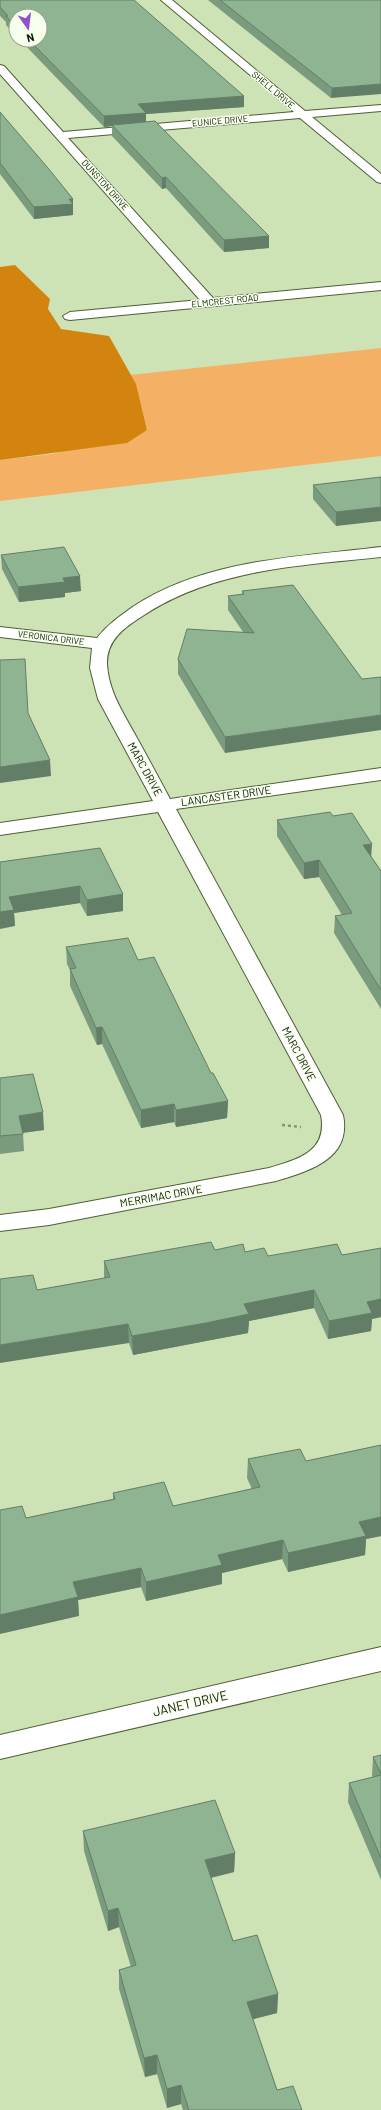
<svg xmlns="http://www.w3.org/2000/svg" width="381" height="2110" font-family="Barlow,sans-serif">
<style>
.green{fill:#f4b065}
.forest{fill:#d3840e}
.lines{fill:none;stroke-linecap:round;stroke-linejoin:round}
.minor-casing{stroke:#4e5f36;stroke-width:2}
.path{stroke:#859572;stroke-width:2.5;stroke-dasharray:3 3;stroke-linecap:butt}
.minor{fill:#fff;fill-rule:evenodd}
.wall{fill:#7a9b7e}
.shaded-wall{fill:#637e66}
.building{fill:#8eb492;stroke:#637e66}
.labels{text-anchor:middle;stroke-width:3;stroke-linejoin:round;paint-order:stroke}
.far-street-label{font-size:9px;fill:#101706;stroke:#f6ffec}
.street-label{font-size:11px;fill:#101706;stroke:#f6ffec}
.near-street-label{font-size:13px;fill:#101706;stroke:#f6ffec}
</style>
<rect width="100%" height="100%" fill="#cee3b5"/>
<polygon class="green" points="381,348 381,456 0,501 0,460 52,454 147,430 136,385 130,375"/>
<polygon class="forest" points="15,265 50,299 48,309 61,329 109,336 136,384 147,430 127,443 0,460 0,267"/>
<g class="lines">
<defs>
<g id="minor">
<polygon points="161,0 172,0 305,111 381,105 381,111 312,117 381,174 381,183 377,182 300,118 68,138 213,298 381,282 381,290 70,320 65,319 63,316 70,312 200,300 0,74 0,65 4,66 63,132 294,112"/>
<path d="M381 547V557C298 566 212 569 141 617 124 628 107 640 107 663 108 691 124 714 137 738 148 758 159 778 170 799L381 768V780L176 809 343 1115C352 1159 309 1171 276 1181L49 1225 0 1231V1215L49 1209 269 1168C298 1159 328 1152 321 1115L158 812 0 835V823L153 801 98 699 90 668 92 648 0 637V627L97 638C107 625 120 616 134 606 206 559 298 557 381 547Z"/>
<polygon points="381,1647 381,1671 0,1759 0,1735"/>
</g>
</defs>
<use href="#minor" class="minor-casing"/>
<polyline class="path" points="282,1125 301,1127"/>
<use href="#minor" class="minor"/>
</g>
<g class="wall">
<polygon points="0,0 244,107 146,114 146,122 269,236 269,248 224,252 166,188 162,189 112,136 112,126 104,127 20,40 40,40 16,16 16,36 6,25 6,22 0,16"/>
<polygon points="208,0 381,0 331,98"/>
<polygon points="0,112 73,199 73,215 34,219 0,174"/>
<polygon points="381,477 336,526 313,499 313,485"/>
<polygon points="1,555 81,591 65,593 65,597 19,602 2,569"/>
<polygon points="293,585 225,753 178,674 178,659 243,632 228,610 228,596 242,594 242,591"/>
<polygon points="333,816 371,856 381,871 381,1009 334,933 335,916 342,915 319,877 304,879 277,836 277,820"/>
<polygon points="100,848 123,911 87,916 80,903 14,913 15,926 0,862"/>
<polygon points="66,947 138,960 228,1101 227,1118 176,1127 174,1122 141,1128 102,1044 97,1045 70,986 70,970 67,964"/>
<polygon points="0,1078 44,1130 23,1133 24,1151 0,1154"/>
<polygon points="381,1248 381,1317 372,1319 371,1331 328,1339 314,1308 249,1321 248,1333 206,1341 133,1355 129,1343 37,1290 104,1278 104,1261 215,1250 245,1252 268,1256 342,1255"/>
<polygon points="381,1445 381,1536 366,1539 365,1555 288,1572 282,1559 222,1573 222,1584 146,1601 141,1587 78,1600 79,1616 26,1518 113,1499 113,1493 173,1506 252,1489 247,1478 248,1459 306,1461"/>
<polygon points="381,1755 381,1880 348,1802 349,1783 373,1777 372,1776 373,1757"/>
<polygon points="83,1831 235,1853 234,1872 211,1878 233,1941 278,1994 277,2013 253,2019 277,2090 302,2110 183,2110 181,2104 167,2108 157,2074 145,2077 119,1989 119,1970 131,1967 119,1927 108,1931 84,1851"/>
</g>
<g class="shaded-wall">
<polygon points="381,84 381,94 331,98 332,88"/>
<polygon points="244,96 244,107 146,114 146,123 112,125 112,126 104,127 104,116 138,104"/>
<polygon points="166,177 166,188 162,189 162,178"/>
<polygon points="69,199 73,199 73,215 34,219 34,207"/>
<polygon points="269,236 269,248 224,252 224,240"/>
<polygon points="381,507 381,521 336,526 336,512"/>
<polygon points="80,576 81,591 65,593 65,597 19,602 18,587 63,578"/>
<polygon points="381,715 381,730 225,753 225,737"/>
<polygon points="50,760 51,776 0,783 0,767"/>
<polygon points="372,844 371,860 363,845"/>
<polygon points="319,860 319,877 304,879 304,863"/>
<polygon points="80,886 80,903 14,913 15,926 0,929 0,912 9,897"/>
<polygon points="123,894 123,911 87,916 87,900"/>
<polygon points="102,1027 102,1044 97,1045 96,1028"/>
<polygon points="228,1101 227,1118 176,1127 176,1110"/>
<polygon points="174,1104 174,1122 141,1128 141,1110"/>
<polygon points="43,1112 44,1130 20,1133 19,1116"/>
<polygon points="314,1290 314,1308 249,1321 248,1333 206,1341 133,1355 132,1336 244,1304"/>
<polygon points="381,1299 381,1317 372,1319 371,1331 328,1339 329,1321 367,1302"/>
<polygon points="128,1324 129,1343 0,1363 0,1345"/>
<polygon points="381,1517 381,1536 366,1539 365,1555 288,1572 288,1553 359,1522"/>
<polygon points="283,1540 282,1559 222,1573 222,1584 146,1601 146,1582 218,1555"/>
<polygon points="141,1568 141,1587 78,1600 79,1616 0,1634 0,1615 73,1582"/>
<polygon points="235,1853 234,1872 205,1879 205,1860"/>
<polygon points="118,1908 119,1927 108,1931 108,1911"/>
<polygon points="278,1994 277,2013 246,2021 247,2002"/>
<polygon points="157,2055 157,2074 145,2077 144,2058"/>
<polygon points="181,2085 181,2104 167,2108 167,2089"/>
</g>
<g class="building">
<polygon points="0,0 134,0 244,96 138,104 146,113 104,116 29,40 40,40 40,16 16,16 16,27 6,16 8,16 0,7"/>
<polygon points="220,0 381,0 381,84 332,88"/>
<polygon points="0,112 48,168 73,199 69,199 73,204 34,207 0,163"/>
<polygon points="155,121 269,236 224,240 166,177 162,178 112,125"/>
<polygon points="381,477 381,507 336,512 313,485"/>
<polygon points="64,547 80,576 63,578 65,582 18,587 1,555"/>
<polygon points="293,585 362,679 381,677 381,715 225,737 178,659 187,629 254,633 228,596 244,594 242,591"/>
<polygon points="25,659 28,713 50,760 0,767 0,660"/>
<polygon points="330,812 333,816 352,813 372,844 363,845 381,871 381,990 335,916 352,913 319,860 304,863 277,820"/>
<polygon points="100,848 123,894 87,900 80,886 9,897 14,910 0,912 0,862"/>
<polygon points="128,938 138,960 154,957 211,1073 213,1073 228,1101 176,1110 174,1104 141,1110 102,1027 96,1028 70,969 76,968 66,947"/>
<polygon points="33,1074 43,1112 19,1116 23,1134 0,1136 0,1078"/>
<polygon points="211,1242 215,1250 243,1244 245,1252 264,1248 268,1256 337,1244 342,1255 381,1248 381,1299 367,1302 372,1313 329,1321 314,1290 244,1304 249,1314 206,1323 132,1336 128,1324 0,1345 0,1279 33,1275 37,1290 110,1277 104,1261"/>
<polygon points="381,1445 381,1517 359,1522 366,1536 288,1553 283,1540 218,1555 222,1565 146,1582 141,1568 73,1582 78,1597 0,1615 0,1510 22,1506 26,1518 115,1499 113,1493 164,1482 173,1506 260,1487 248,1459 300,1449 306,1461"/>
<polygon points="381,1755 381,1774 373,1757"/>
<polygon points="381,1775 381,1858 349,1783"/>
<polygon points="215,1800 235,1853 205,1860 233,1941 257,1935 278,1994 247,2002 277,2090 293,2086 302,2110 189,2110 181,2085 167,2089 157,2055 144,2058 119,1970 136,1965 118,1908 108,1911 83,1831"/>
</g>
<g class="labels">
<g class="far-street-label">
<text transform="translate(273 90) rotate(40)" y="3">SHELL DRIVE</text>
<text transform="translate(220 121) rotate(-5)" y="3">EUNICE DRIVE</text>
<text transform="translate(105 185) rotate(48)" y="3">DUNSTON DRIVE</text>
<text transform="translate(225 301) rotate(-6)" y="3">ELMCREST ROAD</text>
<text transform="translate(51 638) rotate(7)" y="3">VERONICA DRIVE</text>
</g>
<g class="street-label">
<text transform="translate(145 769) rotate(61)" y="4">MARC DRIVE</text>
<text transform="translate(226 796) rotate(-8)" y="4">LANCASTER DRIVE</text>
<text transform="translate(299 1054) rotate(62)" y="4">MARC DRIVE</text>
<text transform="translate(161 1196) rotate(-10)" y="4">MERRIMAC DRIVE</text>
</g>
<g class="near-street-label">
<text transform="translate(190 1703) rotate(-13)" y="5">JANET DRIVE</text>
</g>
</g>
<g transform="translate(28 28) rotate(166)"><circle r="19" fill="#f6ffec" stroke="#9aa290"/>
<path d="M0-3L7 15L0 10L-7 15Z" fill="#9351c7"/>
<text y="-6" font-size="11" font-weight="bold" text-anchor="middle" fill="#101706">N</text>
</g>
</svg>
